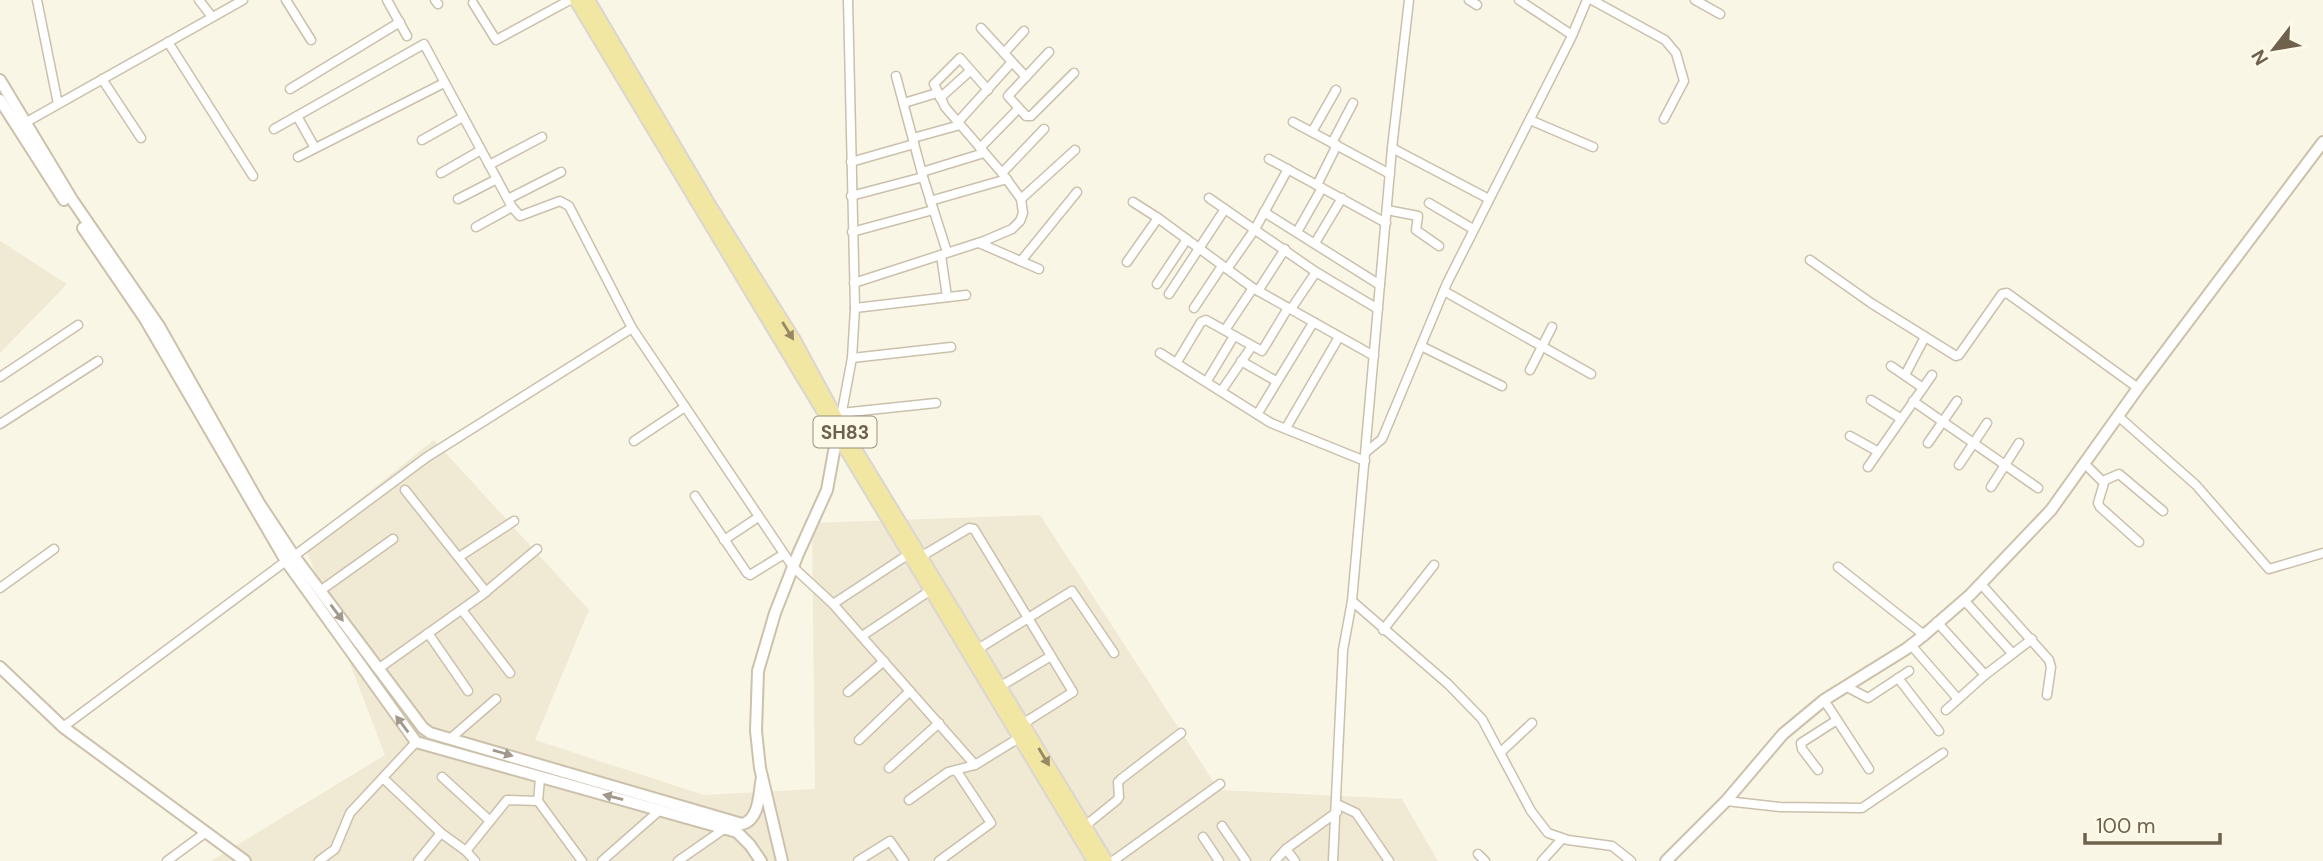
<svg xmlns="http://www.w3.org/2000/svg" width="2323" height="861" font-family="'DM Sans',sans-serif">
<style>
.residential{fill:#f0e9d4}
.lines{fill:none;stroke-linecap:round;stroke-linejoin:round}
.street-casing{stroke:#cac0ac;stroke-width:11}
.secondary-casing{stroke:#ccc1ab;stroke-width:14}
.primary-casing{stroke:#dad6d1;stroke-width:16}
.street{stroke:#fff;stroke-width:8}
.secondary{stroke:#fff;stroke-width:10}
.primary{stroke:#f2e6a3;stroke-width:12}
.oneway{fill:#978967}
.oneway2{fill:#a2988b}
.labels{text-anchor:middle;stroke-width:5;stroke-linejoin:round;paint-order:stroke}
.shield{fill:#fdfaea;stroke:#9a8f7c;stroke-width:2}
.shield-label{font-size:19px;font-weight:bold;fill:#70614d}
</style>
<rect width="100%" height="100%" fill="#faf6e5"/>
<g class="residential">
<polygon points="0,241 67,284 0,353"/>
<polygon points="434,440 589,610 535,740 704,795 815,789 812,523 1040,515 1219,790 1402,799 1438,861 211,861 385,755 304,544"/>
</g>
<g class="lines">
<defs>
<g id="street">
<polyline points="37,0 58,104"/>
<polyline points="199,0 212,17"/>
<polyline points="286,0 311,40"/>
<polyline points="387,0 407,36"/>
<polyline points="435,0 438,4"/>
<polyline points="1469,0 1477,5"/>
<polyline points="1519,0 1572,35"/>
<polyline points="1592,0 1665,40 1676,53 1684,81 1664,119"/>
<polyline points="1695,0 1720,14"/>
<polyline points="473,3 496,40 570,0"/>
<polyline points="981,28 1026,77"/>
<polyline points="168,42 253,176"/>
<polyline points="1049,52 1008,96 1026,116 1031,116 1074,73"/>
<polyline points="1004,53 1024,31"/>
<polyline points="896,76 923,177 947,252"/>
<polyline points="102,79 141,138"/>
<polyline points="290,89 400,22"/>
<polyline points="940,98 970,71"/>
<polyline points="904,103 937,93"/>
<polyline points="297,116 315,148"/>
<polyline points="1530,120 1593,147"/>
<polyline points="958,122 1012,62"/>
<polyline points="1293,122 1390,174"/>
<polyline points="23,124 243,0"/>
<polyline points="274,129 424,44 512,207 520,216 560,201 569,206 632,328 793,567 833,604 975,765"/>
<polyline points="1312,132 1336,90"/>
<polyline points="913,138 960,125"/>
<polyline points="422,140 463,117"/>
<polyline points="1332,143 1353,103"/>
<polyline points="980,148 1018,109"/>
<polyline points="1392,148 1489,199"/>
<polyline points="298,157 444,83"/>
<polyline points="1269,159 1386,223"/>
<polyline points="851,162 914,144"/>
<polyline points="489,165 542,137"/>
<polyline points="922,172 984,153"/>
<polyline points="441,173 481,150"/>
<polyline points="1002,173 1044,129"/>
<polyline points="1317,185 1337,145"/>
<polyline points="851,196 923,177"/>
<polyline points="1209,198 1316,272 1378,309"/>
<polyline points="458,199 497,179"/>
<polyline points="508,199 561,172"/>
<polyline points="1021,199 1075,150"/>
<polyline points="930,201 1007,179"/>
<polyline points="1133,202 1158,218 1253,288 1374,356"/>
<polyline points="1429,203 1473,229"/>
<polyline points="1387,210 1418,216 1416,230 1439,246"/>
<polyline points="1264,212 1380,285"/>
<polyline points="476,227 512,207"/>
<polyline points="852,232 933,210"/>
<polyline points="1297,232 1322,188"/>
<polyline points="979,243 1039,269"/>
<polyline points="1315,243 1342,198"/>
<polyline points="941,255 947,297"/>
<polyline points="1810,260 1871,303 1956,356 1959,355 2002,294 2007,293 2138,388"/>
<polyline points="1021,261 1077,192"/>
<polyline points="1127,262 1158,218"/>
<polyline points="1227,269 1255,229 1288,169"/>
<polyline points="854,283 984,241 1012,229 1020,221 1023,213 1021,199 1002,173 945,107 934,84 960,58 988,90"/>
<polyline points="1157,284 1187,239"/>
<polyline points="1258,291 1285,249"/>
<polyline points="1444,291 1591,374"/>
<polyline points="1169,294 1225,209"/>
<polyline points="855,308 966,295"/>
<polyline points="1194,308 1222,266"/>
<polyline points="1291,309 1316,272"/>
<polyline points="1225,330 1253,288"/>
<polyline points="1421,346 1502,386"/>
<polyline points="1160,353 1271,423 1365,461"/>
<polyline points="852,358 951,347"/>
<polyline points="1241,361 1276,381"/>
<polyline points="1177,362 1201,322 1206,320 1262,351 1288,308"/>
<polyline points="1891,366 1923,388"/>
<polyline points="1530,370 1552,327"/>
<polyline points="1905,375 1925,337"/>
<polyline points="0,377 78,325"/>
<polyline points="1207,381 1234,336"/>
<polyline points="1222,390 1252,346"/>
<polyline points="1871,400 1900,418"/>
<polyline points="1913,401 2038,488"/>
<polyline points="841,413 936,403"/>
<polyline points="1258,413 1313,323"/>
<polyline points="2118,416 2196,485 2269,569 2323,553"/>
<polyline points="840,422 852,358 855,308 848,0"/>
<polyline points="0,424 98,361"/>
<polyline points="1286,428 1339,337"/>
<polyline points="1850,436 1877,451"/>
<polyline points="634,441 685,407"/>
<polyline points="1928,443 1957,401"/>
<polyline points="1366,452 1382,439 1447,283 1571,38 1587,0"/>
<polyline points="2085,464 2104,483 2098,503 2100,507 2139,542"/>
<polyline points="1959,465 1987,423"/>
<polyline points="1868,467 1932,375"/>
<polyline points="2103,481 2119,474 2163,511"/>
<polyline points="1991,487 2019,443"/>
<polyline points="405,490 486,592"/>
<polyline points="695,496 747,573 750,575 784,554"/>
<polyline points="724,540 754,520"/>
<polyline points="294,556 427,457 632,328"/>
<polyline points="922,556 969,528 974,529 1073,692 1024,723"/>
<polyline points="459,557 514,521"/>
<polyline points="1838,567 1924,635"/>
<polyline points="1981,584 2049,660 2051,667 2047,695"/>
<polyline points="0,588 54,549"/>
<polyline points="320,591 393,539"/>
<polyline points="1964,600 2012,653"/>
<polyline points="1352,601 1448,684 1482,719 1531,811 1548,833 1568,840 1612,846 1631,861"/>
<polyline points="833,604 909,554"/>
<polyline points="462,610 510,673"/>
<polyline points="1937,622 1985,675"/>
<polyline points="1383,630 1434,565"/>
<polyline points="428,633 468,691"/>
<polyline points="862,636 931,590"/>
<polyline points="1911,645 1958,699"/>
<polyline points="978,649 1072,591 1114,653"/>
<polyline points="378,669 482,595 537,549"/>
<polyline points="1898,678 1939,731"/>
<polyline points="1001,686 1051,656"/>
<polyline points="1845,686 1868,698 1909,671"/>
<polyline points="848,692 884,661"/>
<polyline points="1824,700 1869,769"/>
<polyline points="1946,710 1985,675 2032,639"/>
<polyline points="63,727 286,561"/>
<polyline points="451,738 496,699"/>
<polyline points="859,740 910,691"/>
<polyline points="1501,752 1532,723"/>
<polyline points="889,768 939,723"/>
<polyline points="1818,770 1802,749 1801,743 1837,720"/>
<polyline points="442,777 489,820"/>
<polyline points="383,778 441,833 466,851 507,800 538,801 540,779"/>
<polyline points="909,800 948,772 975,765 1019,738"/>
<polyline points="538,801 582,861"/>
<polyline points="1726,801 1780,807 1862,808 1943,753"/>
<polyline points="1337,804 1356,813 1389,861"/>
<polyline points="1085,826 1117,800 1119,797 1118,782 1121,779 1181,733"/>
<polyline points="1222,826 1246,861"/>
<polyline points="1203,837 1219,861"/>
<polyline points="1286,849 1295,861"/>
<polyline points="466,851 475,861"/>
<polyline points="1478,854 1485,861"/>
<polyline points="167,861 205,833"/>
<polyline points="319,861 335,849 350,813 416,742"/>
<polyline points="418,861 441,833"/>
<polyline points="602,861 660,810"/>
<polyline points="678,861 724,829"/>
<polyline points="858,861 890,841 904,861"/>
<polyline points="939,861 991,823 956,770"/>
<polyline points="1113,861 1220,784"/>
<polyline points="1275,861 1286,849 1337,812"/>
<polyline points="1333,861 1343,650 1352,601 1392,148 1409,0"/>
<polyline points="1542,861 1562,839"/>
</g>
<g id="secondary">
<path d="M0 80 73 201 159 326 259 503 294 556 423 728 430 733 742 824C760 820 759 792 762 777"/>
<polyline points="0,100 64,200"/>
<polyline points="83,228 145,319 286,561 416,742 737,832 750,845 761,861"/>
<polyline points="0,667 63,727 245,861"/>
<polyline points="782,861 760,768 756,731 758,671 775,613 798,554 827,490 837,435"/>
<polyline points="1666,861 1726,801 1783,734 1824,700 1906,649 1924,635 1970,595 2051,510 2138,388 2323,142"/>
</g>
<g id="primary">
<polyline points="576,0 1094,861"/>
<polyline points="588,0 711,208 794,340 839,423 1106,861"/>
</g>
</defs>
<use href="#street" class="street-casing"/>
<use href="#secondary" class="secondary-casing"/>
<use href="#primary" class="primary-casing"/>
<use href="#street" class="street"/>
<use href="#secondary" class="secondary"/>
<use href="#primary" class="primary"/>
</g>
<defs><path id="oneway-solid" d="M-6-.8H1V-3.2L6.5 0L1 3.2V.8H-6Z" transform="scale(1.75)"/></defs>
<g class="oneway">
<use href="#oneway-solid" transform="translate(788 331) rotate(58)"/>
<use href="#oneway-solid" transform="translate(1044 757) rotate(59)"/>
</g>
<g class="oneway2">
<use href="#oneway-solid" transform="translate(337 613) rotate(53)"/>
<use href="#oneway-solid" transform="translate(402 724) rotate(-127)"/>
<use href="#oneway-solid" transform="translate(503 753) rotate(16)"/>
<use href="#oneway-solid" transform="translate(613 797) rotate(-166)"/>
</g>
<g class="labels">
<rect class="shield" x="813.5" y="416.5" width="63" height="31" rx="5"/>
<g class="shield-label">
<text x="845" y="439">SH83</text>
</g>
</g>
<g transform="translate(2274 49) rotate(239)" stroke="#fdfaea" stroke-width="5" paint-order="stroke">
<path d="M0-5L12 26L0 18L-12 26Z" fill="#70614d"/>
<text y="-10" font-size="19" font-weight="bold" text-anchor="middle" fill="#70614d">N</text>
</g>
<path d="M2085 833v10h135v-10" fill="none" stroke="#70614d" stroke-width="3.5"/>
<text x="2096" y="833" font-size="21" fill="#70614d" stroke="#fdfaea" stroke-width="5" paint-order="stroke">100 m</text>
</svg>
